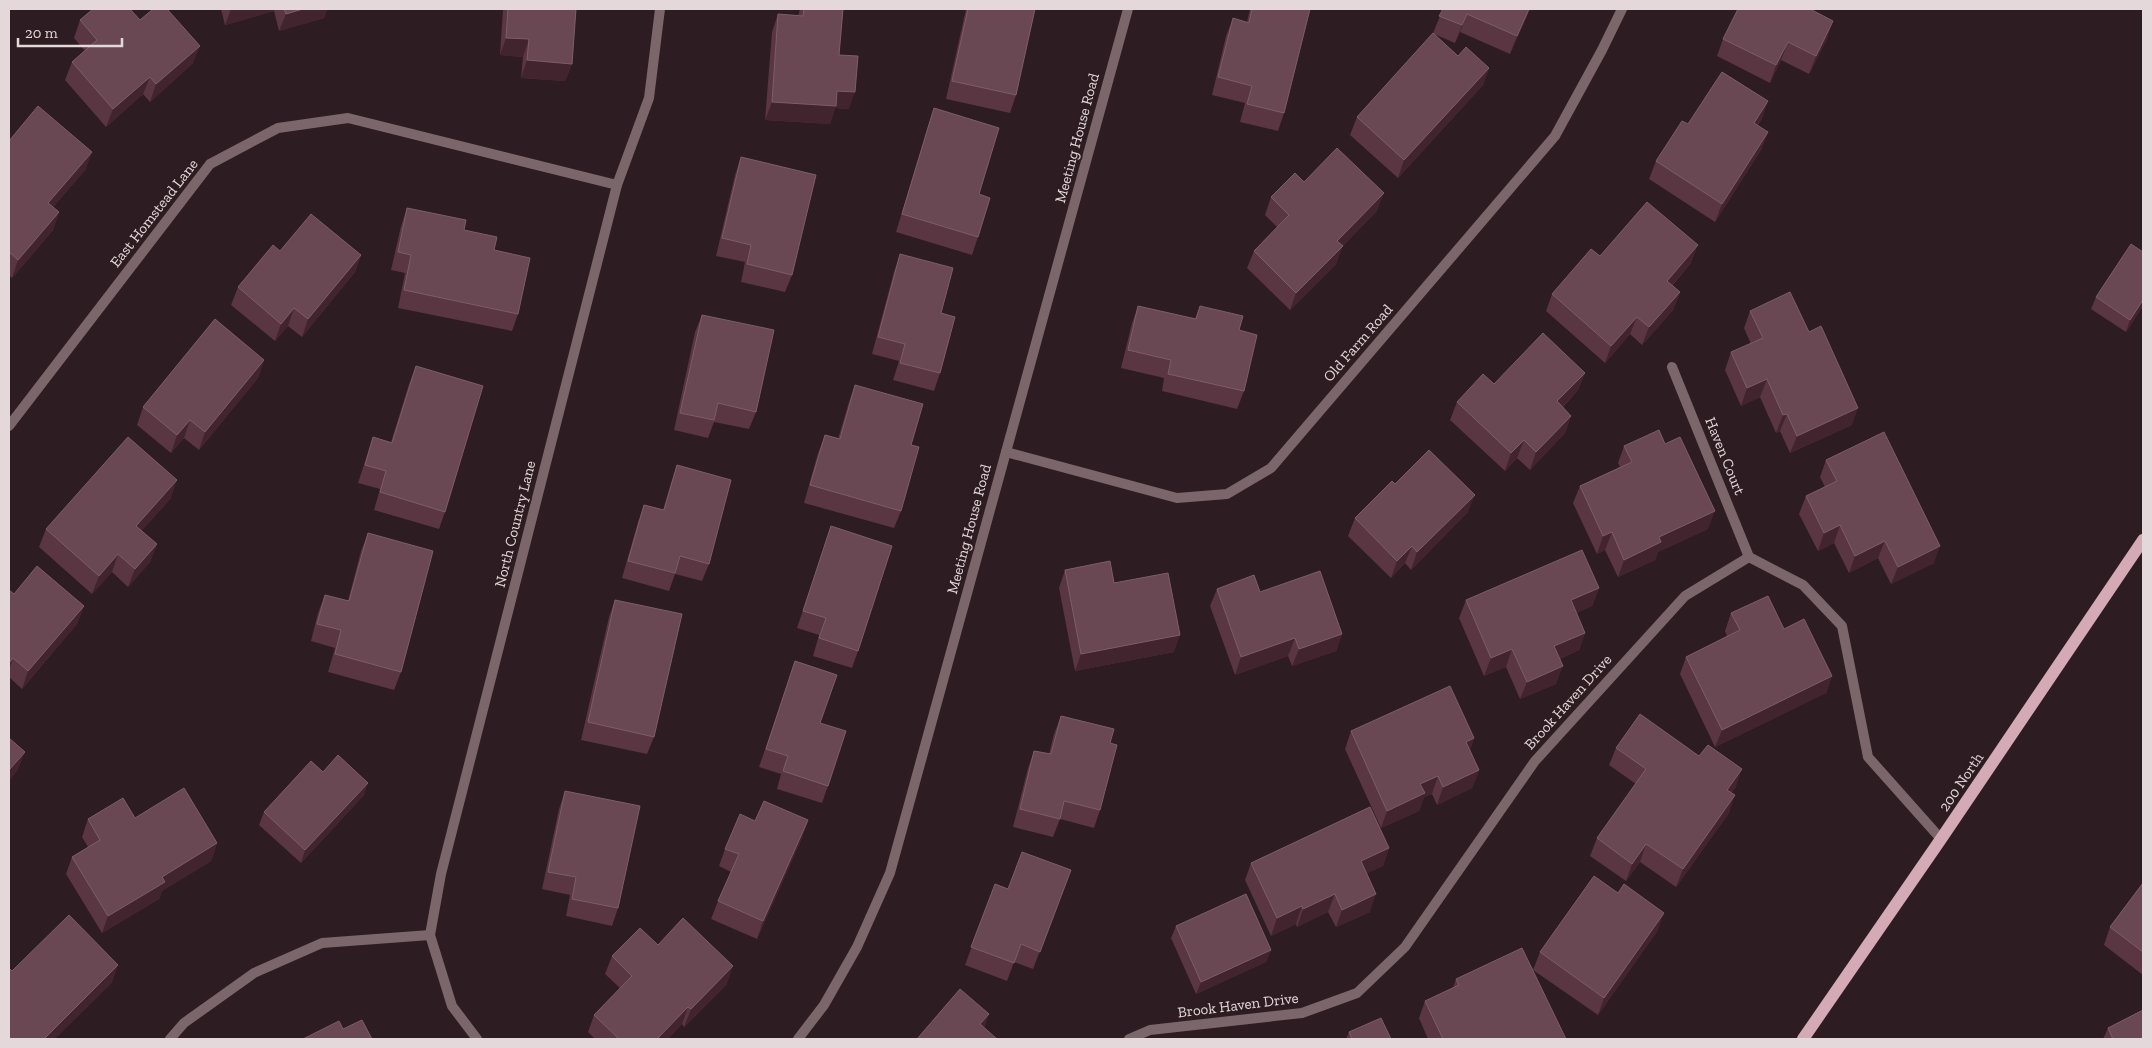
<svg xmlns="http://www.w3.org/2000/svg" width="2152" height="1048" font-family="'Zilla Slab',serif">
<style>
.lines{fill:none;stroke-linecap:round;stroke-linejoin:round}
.minor{stroke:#7a666b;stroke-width:10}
.tertiary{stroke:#7a666b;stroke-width:10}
.primary{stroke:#d4aab6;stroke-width:12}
.wall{fill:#5a3542}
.shaded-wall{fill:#42242e}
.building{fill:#694753;stroke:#7c5e68}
.labels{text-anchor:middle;stroke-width:4;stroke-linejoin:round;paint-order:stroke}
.street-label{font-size:15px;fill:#e4d8db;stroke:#2d1c21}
</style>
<rect width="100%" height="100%" fill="#2d1c21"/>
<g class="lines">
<g class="minor">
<polyline points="1672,367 1749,557"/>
<polyline points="9,426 210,164 278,128 348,118 617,185"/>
<polyline points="1006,452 1177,498 1227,494 1271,468 1555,136 1602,50 1622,9"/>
<polyline points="170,1039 184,1023 254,973 322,943 430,935"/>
<polyline points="798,1039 824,1005 857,947 890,873 1128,9"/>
<polyline points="1129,1039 1150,1030 1302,1013 1357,993 1405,947 1535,761 1685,596 1749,557 1803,585 1842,626 1868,757 1941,839"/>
</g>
<polyline class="tertiary" points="477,1039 452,1006 430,935 441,874 617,185 649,98 660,9"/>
<polyline class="primary" points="1803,1039 1941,839 2143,540"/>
</g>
<g class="wall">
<polygon points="221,9 327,9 324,18 279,31 274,11 225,25"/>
<polygon points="503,9 576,9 572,64 565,81 521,78 523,57 500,55"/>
<polygon points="800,9 843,9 839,55 849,109 835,108 830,124 765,120 772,32 778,14 798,16"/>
<polygon points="966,9 1035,9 1016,95 1010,113 946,99"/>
<polygon points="1250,9 1310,9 1284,113 1278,131 1240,122 1245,103 1212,95 1226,36 1233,18 1247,22"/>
<polygon points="1443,9 1530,9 1510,54 1460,32 1455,43 1434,34 1458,56 1489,68 1483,85 1398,178 1350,135 1357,117 1433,33"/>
<polygon points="1738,9 1812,9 1812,10 1827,39 1809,74 1781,60 1770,83 1717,56 1723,39"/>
<polygon points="80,20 140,20 193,63 150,102 143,94 106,127 65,80 72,62 85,51 74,38"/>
<polygon points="934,108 979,194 978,237 972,255 896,232 928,126"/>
<polygon points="1762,119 1757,126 1768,132 1761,150 1715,222 1649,179 1656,161 1688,124"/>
<polygon points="9,141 86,169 53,207 59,212 53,230 12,278 9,275"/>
<polygon points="741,157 792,275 785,292 741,282 745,262 716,256 735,175"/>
<polygon points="1304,182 1377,211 1342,247 1336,264 1290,310 1247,268 1254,251 1277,227 1265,215 1271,197"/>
<polygon points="407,208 464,230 494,250 518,314 512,331 398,308 405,273 391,270 401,226"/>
<polygon points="280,251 361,255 355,272 302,337 288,326 275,341 231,305 238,287"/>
<polygon points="2143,252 2143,306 2126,332 2091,309 2096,297"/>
<polygon points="900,254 941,313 940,373 934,391 893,380 899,361 872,354 894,272"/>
<polygon points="1600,256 1691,263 1672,286 1680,292 1673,310 1642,345 1630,334 1605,363 1546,311 1552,294"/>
<polygon points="1138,306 1195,319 1200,306 1239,330 1244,391 1237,409 1162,391 1164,378 1121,368 1132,323"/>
<polygon points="1750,311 1852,425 1790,453 1780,431 1776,433 1760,397 1741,406 1725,370 1731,352 1751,344 1744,328"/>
<polygon points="702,315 756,412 749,429 714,422 708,438 674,430 695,332"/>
<polygon points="264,360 258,378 199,450 184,438 171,453 137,425 143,407"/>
<polygon points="416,366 445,512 439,529 374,510 380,489 358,483 373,437 391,442 409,384"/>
<polygon points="1585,373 1578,390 1563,407 1571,416 1565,433 1530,470 1517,458 1505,471 1450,420 1457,402 1494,384"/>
<polygon points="855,385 911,445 901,511 894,528 804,503 818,453 825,435 838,439 849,402"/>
<polygon points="1665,444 1708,529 1658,552 1655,560 1618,577 1605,550 1597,554 1573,503 1580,486 1620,467 1618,463 1624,446"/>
<polygon points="1826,460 1934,563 1891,584 1878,558 1849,573 1834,543 1818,551 1799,514 1806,496 1825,487 1820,477"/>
<polygon points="677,465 709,564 702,581 675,574 669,591 622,578 638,522 644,505 663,510 671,483"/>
<polygon points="1395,484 1468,512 1411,570 1405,563 1391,578 1348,536 1355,518"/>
<polygon points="171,498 141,531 157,544 150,562 128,587 112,572 92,594 39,547 46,529"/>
<polygon points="831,526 858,651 852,668 813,656 819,635 797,628"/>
<polygon points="368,533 401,672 394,690 328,672 335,648 311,641 318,613 325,595 348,601 361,551"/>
<polygon points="1065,570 1114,583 1174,652 1075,671 1059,588"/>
<polygon points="1599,588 1592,606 1576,613 1585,633 1579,650 1560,659 1556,684 1520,699 1506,667 1484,676 1459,618 1466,600"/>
<polygon points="1217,589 1260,592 1342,634 1336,651 1292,666 1288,656 1235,675 1210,606"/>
<polygon points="9,590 14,594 84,606 77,624 22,689 9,677"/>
<polygon points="615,600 654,737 647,754 581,740 609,617"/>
<polygon points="1731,613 1784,629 1832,676 1826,693 1715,747 1680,674 1686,657 1727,636 1725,631"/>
<polygon points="795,661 820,723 828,786 822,803 777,789 781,774 759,767"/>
<polygon points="1061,716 1110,743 1100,810 1094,828 1060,819 1053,837 1013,827 1028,768 1034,751 1049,754 1054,734"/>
<polygon points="1351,731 1474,738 1470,750 1479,770 1472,788 1437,805 1432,794 1424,797 1419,811 1381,828 1345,749"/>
<polygon points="1616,748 1736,787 1731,793 1729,813 1676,887 1640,862 1626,881 1590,856 1597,838 1636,784 1609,765"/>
<polygon points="323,772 364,795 301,863 259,825 264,812"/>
<polygon points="565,791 618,908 612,926 566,916 570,895 542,889 559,809"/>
<polygon points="135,818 217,843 211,861 162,891 159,899 102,933 66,874 72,857 88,847 82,837 88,819"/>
<polygon points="808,820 802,838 757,939 711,919 718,901 731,872 719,866 725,849 755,821"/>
<polygon points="1389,848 1383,866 1367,873 1370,912 1336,927 1328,912 1297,927 1296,924 1271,936 1245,880 1251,863"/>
<polygon points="1071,870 1033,969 1014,962 1007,981 965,965 995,884 1008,889"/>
<polygon points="2143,883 2143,975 2104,945 2110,927"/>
<polygon points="1176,926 1271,950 1266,962 1196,994 1171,938"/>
<polygon points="1658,930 1598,1015 1533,970 1540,952"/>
<polygon points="658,945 727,984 684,1027 682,1024 668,1039 595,1039 588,1032 594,1015 620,988 605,974 612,956"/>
<polygon points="1456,979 1566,1039 1428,1039 1419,1018 1425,1001 1453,988"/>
<polygon points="2108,1028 2143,1039 2103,1039"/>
<polygon points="1349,1032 1391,1039 1346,1039"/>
</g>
<g class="shaded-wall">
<polygon points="231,9 275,9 274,11 225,25"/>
<polygon points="303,9 327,9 324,18 279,31 286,14"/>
<polygon points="1529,9 1530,9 1527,17 1510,54 1517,36"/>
<polygon points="1467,14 1460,32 1455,43 1462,25"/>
<polygon points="1833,21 1827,39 1809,74 1816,56"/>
<polygon points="506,38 529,39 523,57 500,55"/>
<polygon points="1788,42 1781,60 1770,83 1776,65"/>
<polygon points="200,46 193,63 150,102 156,84"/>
<polygon points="527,60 572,64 565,81 521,78"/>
<polygon points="1489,68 1483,85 1398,178 1404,160"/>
<polygon points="150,77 143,94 106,127 113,109"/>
<polygon points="837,91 855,92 849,109 835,108 830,124 765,120 772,102"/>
<polygon points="1768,101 1762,119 1747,141 1754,123"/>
<polygon points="1768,132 1761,150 1715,222 1722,204"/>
<polygon points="92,152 86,169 42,220 48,203"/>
<polygon points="1384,193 1377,211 1342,247 1336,264 1290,310 1296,293 1337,241"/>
<polygon points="59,212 53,230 12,278 18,260"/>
<polygon points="1698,245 1691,263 1660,299 1667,281"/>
<polygon points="361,255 355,272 302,337 308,319"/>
<polygon points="1680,292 1673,310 1642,345 1649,327"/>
<polygon points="2143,300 2143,306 2126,332 2130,320"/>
<polygon points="294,308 288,326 275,341 281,324"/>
<polygon points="1637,317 1630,334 1605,363 1611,346"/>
<polygon points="264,360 258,378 199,450 205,432"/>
<polygon points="1585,373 1578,390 1551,419 1557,401"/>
<polygon points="1767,379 1760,397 1741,406 1747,388"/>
<polygon points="1858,408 1852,425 1790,453 1797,436"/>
<polygon points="1787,414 1780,431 1776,433 1783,415"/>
<polygon points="1571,416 1565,433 1530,470 1536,452"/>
<polygon points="190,420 184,438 171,453 177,435"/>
<polygon points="1524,440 1517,458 1505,471 1511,453"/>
<polygon points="177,480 171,498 130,544 136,526"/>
<polygon points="1475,495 1468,512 1411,570 1417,552"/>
<polygon points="1715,511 1708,529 1658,552 1655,560 1618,577 1624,560 1659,537"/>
<polygon points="1840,525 1834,543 1818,551 1824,533"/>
<polygon points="1612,532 1605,550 1597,554 1603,536"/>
<polygon points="1885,541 1878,558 1849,573 1855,556"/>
<polygon points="157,544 150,562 128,587 135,569"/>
<polygon points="1412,546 1405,563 1391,578 1397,561"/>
<polygon points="1940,546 1934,563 1891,584 1898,567"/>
<polygon points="118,554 112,572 92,594 99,576"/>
<polygon points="1599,588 1592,606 1565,618 1571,600"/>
<polygon points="84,606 77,624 22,689 28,671"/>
<polygon points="1585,633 1579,650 1548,664 1554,646"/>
<polygon points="1342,634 1336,651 1292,666 1299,649"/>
<polygon points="1180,635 1174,652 1075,671 1081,654"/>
<polygon points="1295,638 1288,656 1235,675 1241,657"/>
<polygon points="1512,649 1506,667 1484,676 1491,658"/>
<polygon points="13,658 9,670 9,663"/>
<polygon points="1563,666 1556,684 1520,699 1527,682"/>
<polygon points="1832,676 1826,693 1715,747 1722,730"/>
<polygon points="1474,738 1468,756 1466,742"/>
<polygon points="25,752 18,770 9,781 9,772 10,769"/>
<polygon points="1742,769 1736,787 1721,807 1727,790"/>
<polygon points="1479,770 1472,788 1437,805 1443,787"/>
<polygon points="1438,776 1432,794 1424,797 1419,811 1381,828 1387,811 1420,784"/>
<polygon points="368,783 364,795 301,863 305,850"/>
<polygon points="1735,795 1729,813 1676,887 1683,869"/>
<polygon points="808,820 802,838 757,939 763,921"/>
<polygon points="217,843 211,861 162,891 159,899 102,933 108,916 162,877"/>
<polygon points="1646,844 1640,862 1626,881 1632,864"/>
<polygon points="1389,848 1383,866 1355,879 1361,861"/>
<polygon points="1335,894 1328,912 1297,927 1303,909"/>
<polygon points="1376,894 1370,912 1336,927 1342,910"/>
<polygon points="1302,906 1296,924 1271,936 1277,918"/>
<polygon points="1664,913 1658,930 1598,1015 1604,998"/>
<polygon points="1271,950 1266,962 1196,994 1201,982"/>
<polygon points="118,965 112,983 55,1039 44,1039"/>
<polygon points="733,966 727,984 684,1027 691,1009"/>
<polygon points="688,1007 682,1024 668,1039 657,1039"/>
<polygon points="989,1014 983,1032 980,1024"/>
</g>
<g class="building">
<polygon points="93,9 130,9 140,20 153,9 167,9 200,46 156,84 150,77 113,109 72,62 97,40 80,20"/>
<polygon points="284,9 303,9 286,14"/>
<polygon points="508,9 576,9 572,64 527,60 529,39 506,38"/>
<polygon points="804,9 843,9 839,55 858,56 855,92 837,91 836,106 772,102 778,14 803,16"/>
<polygon points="968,9 1035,9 1016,95 952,81"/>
<polygon points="1252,9 1310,9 1284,113 1247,104 1252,86 1218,77 1233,18 1249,23"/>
<polygon points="1443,9 1529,9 1517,36 1467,14 1462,25 1439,16"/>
<polygon points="1738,9 1810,9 1833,21 1816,56 1788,42 1776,65 1723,39"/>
<polygon points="1433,33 1458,56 1466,47 1489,68 1404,160 1357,117"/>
<polygon points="1722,72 1768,101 1754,123 1768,132 1722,204 1656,161 1682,121 1688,124"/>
<polygon points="38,106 92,152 48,203 59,212 18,260 9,252 9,141"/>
<polygon points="934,108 999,128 979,194 990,198 978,237 902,214"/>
<polygon points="1337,148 1384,193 1337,241 1343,246 1296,293 1254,251 1289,215 1271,197 1295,173 1304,182"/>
<polygon points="741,157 816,175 792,275 747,264 751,245 722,238"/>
<polygon points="1647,202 1698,245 1667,281 1680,292 1649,327 1637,317 1611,346 1552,294 1591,249 1600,256"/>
<polygon points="407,208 466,220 464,230 497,237 494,250 530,258 518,314 404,290 411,255 398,252"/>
<polygon points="311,214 361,255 308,319 294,308 281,324 238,287 273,245 280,251"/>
<polygon points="2131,244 2143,252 2143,300 2130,320 2096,297"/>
<polygon points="900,254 953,268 941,313 955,317 940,373 900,363 905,344 878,337"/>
<polygon points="1790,292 1809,332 1821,326 1858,408 1797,436 1787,414 1783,415 1767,379 1747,388 1731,352 1763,338 1750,311"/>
<polygon points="1138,306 1196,319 1200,306 1243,316 1239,330 1257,335 1244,391 1168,374 1171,360 1128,350"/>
<polygon points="702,315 774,330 756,412 718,403 714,420 680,413"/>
<polygon points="215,319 264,360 205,432 190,420 177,435 143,407"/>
<polygon points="1543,333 1585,373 1557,401 1571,416 1536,452 1524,440 1511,453 1457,402 1483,374 1494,384"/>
<polygon points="416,366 483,386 445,512 380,492 386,471 365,465 373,437 392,443"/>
<polygon points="855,385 923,404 911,445 919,447 901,511 810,485 825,435 840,439"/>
<polygon points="1659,430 1665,444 1680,437 1715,511 1659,537 1661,542 1624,560 1612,532 1603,536 1580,486 1632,462 1624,446"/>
<polygon points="1884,432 1940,546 1898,567 1885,541 1855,556 1840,525 1824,533 1806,496 1837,481 1826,460"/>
<polygon points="128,437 177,480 136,526 157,544 135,569 118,554 99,576 46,529"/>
<polygon points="1429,450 1475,495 1417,552 1412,546 1397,561 1355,518 1392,481 1395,484"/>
<polygon points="677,465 731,480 709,564 680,556 675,573 628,561 644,505 664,510"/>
<polygon points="831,526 892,546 858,651 819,638 826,618 803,611"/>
<polygon points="368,533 433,551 401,672 335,654 341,630 317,624 325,595 349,601"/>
<polygon points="1582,550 1599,588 1571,600 1585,633 1554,646 1563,666 1527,682 1512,649 1491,658 1466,600"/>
<polygon points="1110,561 1114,583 1168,573 1180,635 1081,654 1065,570"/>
<polygon points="37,566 84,606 28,671 13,658 9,663 9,590 14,594"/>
<polygon points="1320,571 1342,634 1299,649 1295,638 1241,657 1217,589 1254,575 1260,592"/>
<polygon points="1768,596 1784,629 1804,619 1832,676 1722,730 1686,657 1740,630 1731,613"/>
<polygon points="615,600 682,614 654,737 588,722"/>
<polygon points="795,661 837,675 820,723 846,731 828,786 783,771 788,756 766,749"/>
<polygon points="1450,686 1474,738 1466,742 1479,770 1443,787 1438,776 1420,784 1425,793 1387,811 1351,731"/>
<polygon points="1640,714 1699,756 1708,745 1742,769 1727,790 1735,795 1683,869 1646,844 1632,864 1597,838 1646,769 1616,748"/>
<polygon points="1061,716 1114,729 1110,743 1117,745 1100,810 1064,801 1060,819 1020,809 1034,751 1051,754"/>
<polygon points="9,738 25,752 10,769 9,768"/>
<polygon points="338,755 368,783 305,850 264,812 311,761 323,772"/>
<polygon points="184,788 217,843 162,877 165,882 108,916 72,857 100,840 88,819 123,798 135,818"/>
<polygon points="565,791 640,806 618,908 572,899 576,877 548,872"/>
<polygon points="764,801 808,820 763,921 718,901 739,854 725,849 740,814 755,821"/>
<polygon points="1370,807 1389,848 1361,861 1376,894 1342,910 1335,894 1303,909 1302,906 1277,918 1251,863"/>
<polygon points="1022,852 1071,870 1040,952 1021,944 1014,963 971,947 995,884 1008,889"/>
<polygon points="1594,876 1618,893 1624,884 1664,913 1604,998 1540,952"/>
<polygon points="2143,883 2143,952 2110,927"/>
<polygon points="1246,894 1271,950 1201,982 1176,926"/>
<polygon points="69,915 118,965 44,1039 11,1039 9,1037 9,968 12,971"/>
<polygon points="683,918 733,966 691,1009 688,1007 657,1039 619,1039 594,1015 632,976 612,956 640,928 658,945"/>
<polygon points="1522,948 1566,1039 1443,1039 1425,1001 1459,985 1456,979"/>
<polygon points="960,989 989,1014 980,1024 997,1039 917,1039"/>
<polygon points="2143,1010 2143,1039 2113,1039 2108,1028"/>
<polygon points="1381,1018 1391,1039 1352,1039 1349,1032"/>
<polygon points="362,1020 372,1039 303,1039 339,1021 343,1029"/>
</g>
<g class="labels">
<g class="street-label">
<text transform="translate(1077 138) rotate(-75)" y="5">Meeting House Road</text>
<text transform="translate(154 213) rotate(-52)" y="5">East Homstead Lane</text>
<text transform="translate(1358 343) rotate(-49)" y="5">Old Farm Road</text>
<text transform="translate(1725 456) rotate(68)" y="5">Haven Court</text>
<text transform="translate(515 524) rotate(-76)" y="5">North Country Lane</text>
<text transform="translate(969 529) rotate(-75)" y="5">Meeting House Road</text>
<text transform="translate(1568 702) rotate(-48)" y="5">Brook Haven Drive</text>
<text transform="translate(1961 782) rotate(-56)" y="5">200 North</text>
<text transform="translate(1238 1005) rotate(-7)" y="5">Brook Haven Drive</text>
</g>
</g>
<rect width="2152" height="1048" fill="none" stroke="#e4d8db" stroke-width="20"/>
<path d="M18 38v8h104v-8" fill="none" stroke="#e4d8db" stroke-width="2.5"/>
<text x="25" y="38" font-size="15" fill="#e4d8db" stroke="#2d1c21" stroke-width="4" paint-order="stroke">20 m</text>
</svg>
